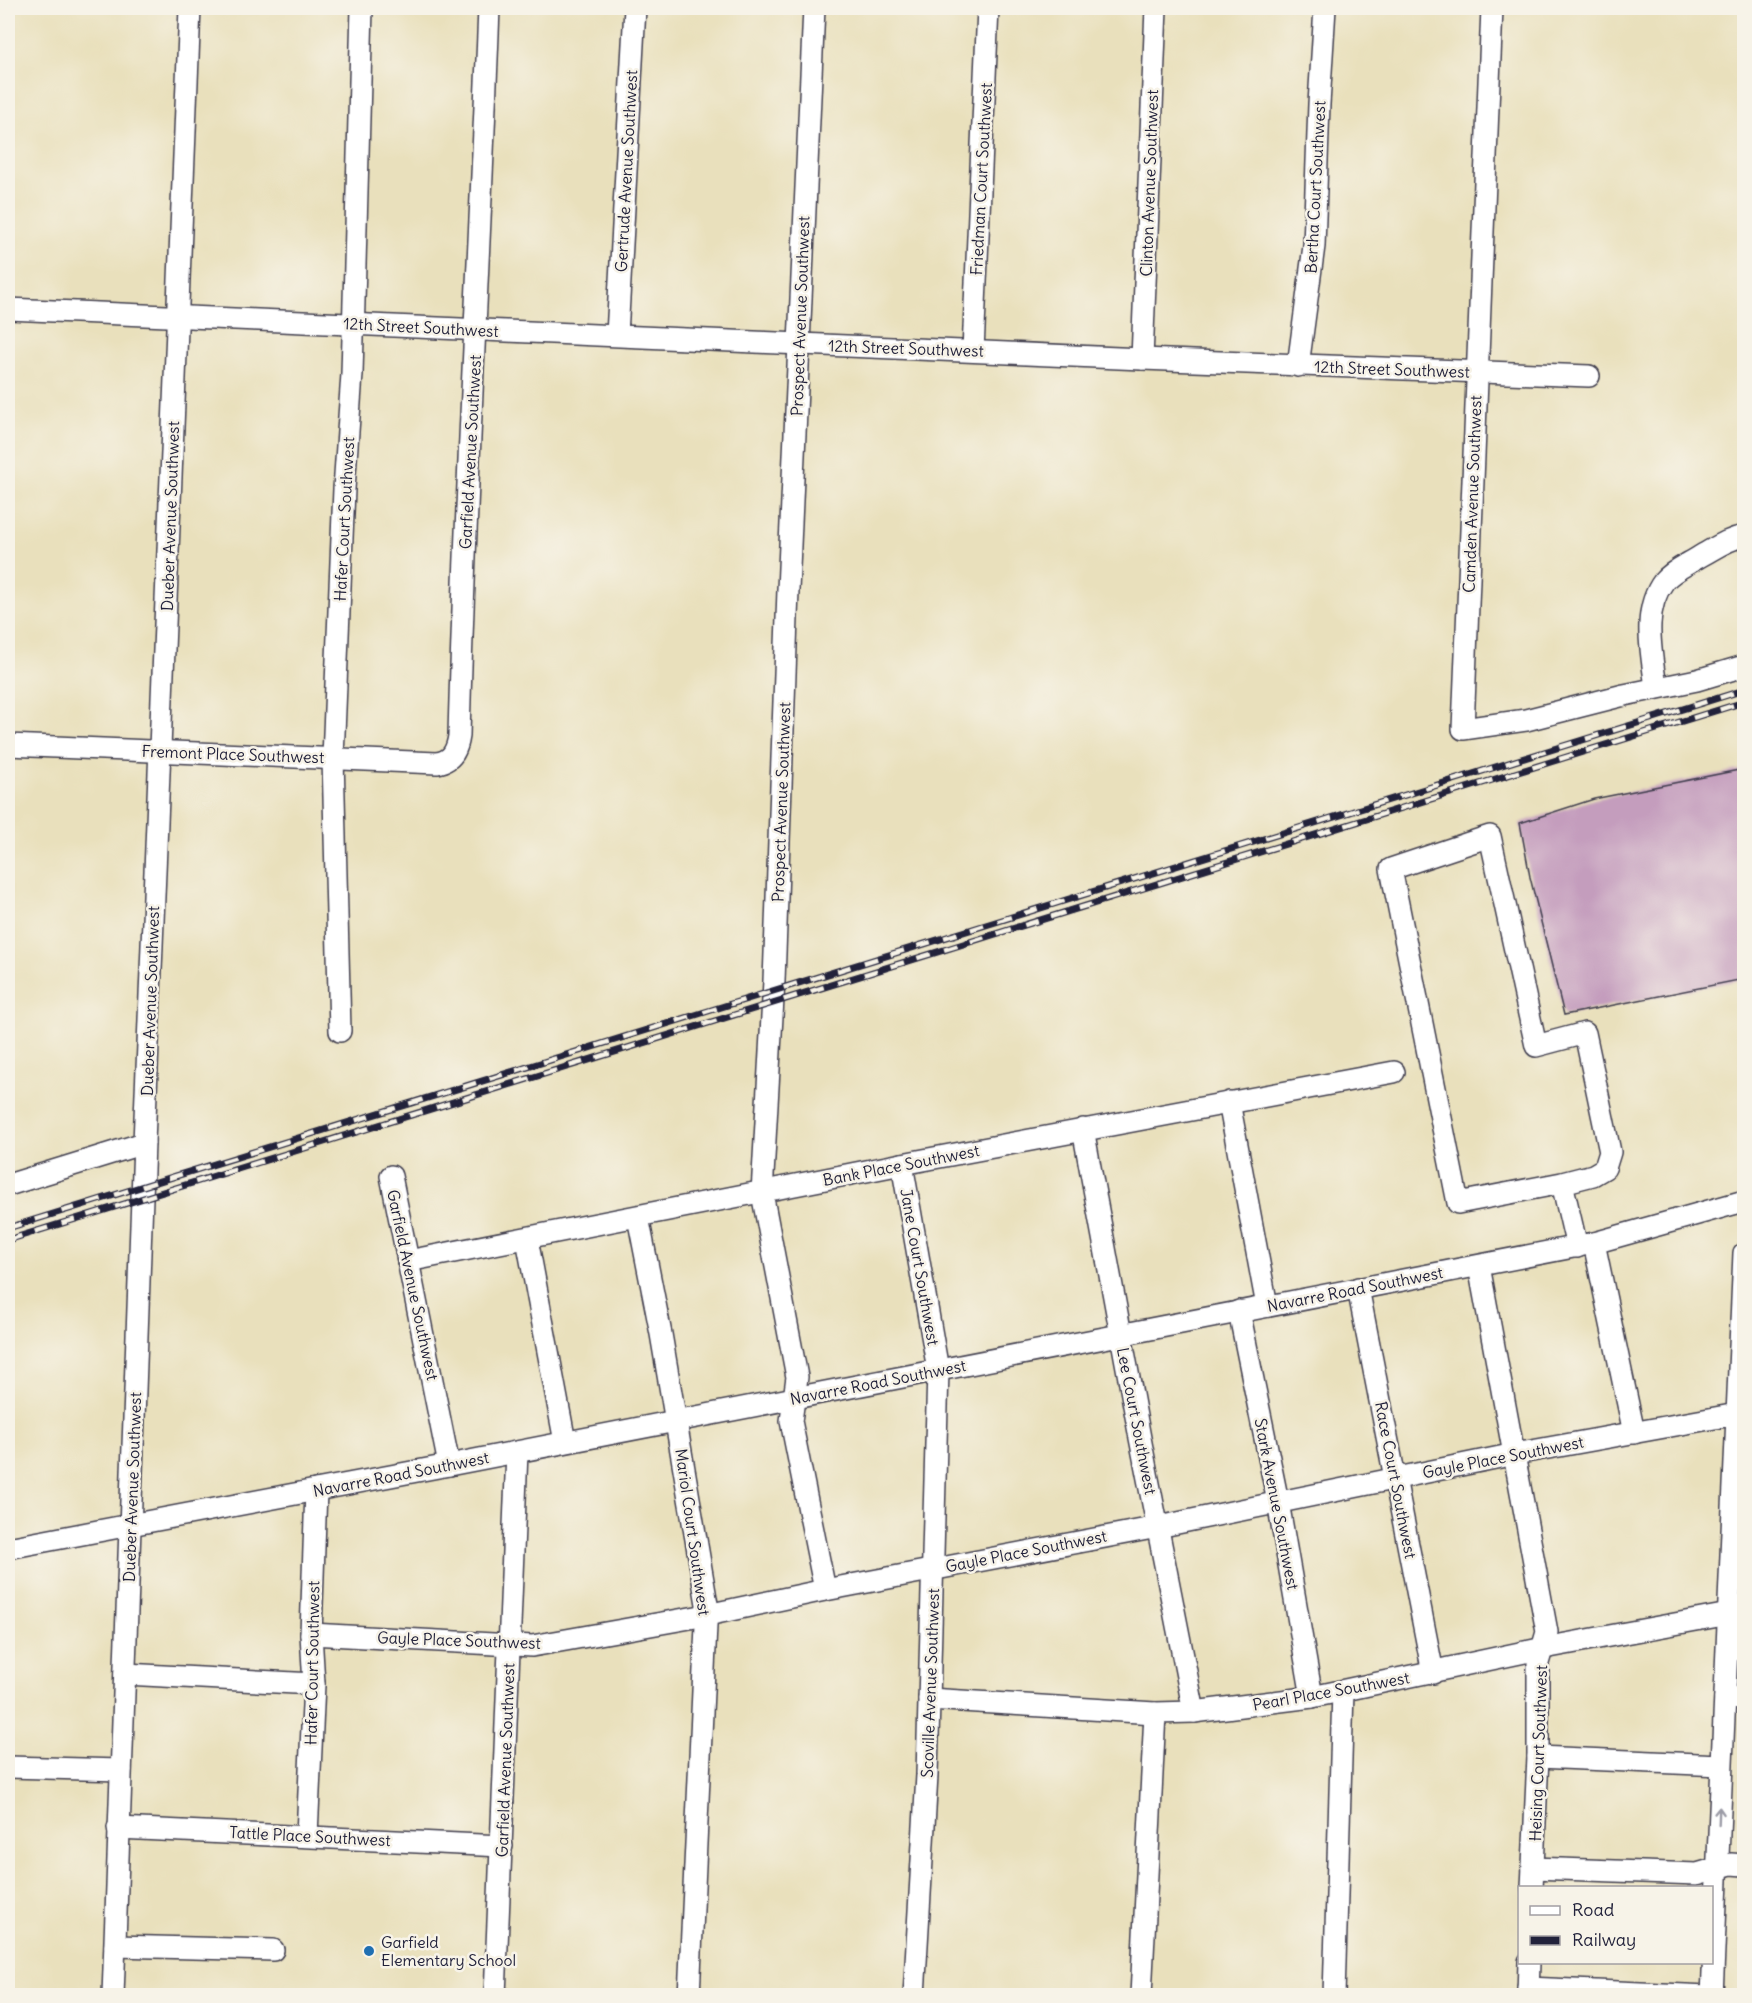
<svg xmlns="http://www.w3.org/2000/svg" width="1752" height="2003" font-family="Delius,sans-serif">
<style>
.building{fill:#c49dbd}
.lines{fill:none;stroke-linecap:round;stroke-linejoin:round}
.minor-casing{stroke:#403e4e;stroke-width:24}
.minor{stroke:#fff;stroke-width:21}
.rail-casing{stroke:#22223b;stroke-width:7}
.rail{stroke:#f7f3e8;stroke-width:4.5;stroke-dasharray:14;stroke-linecap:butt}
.oneway{stroke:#9c9ca7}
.poi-dot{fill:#1f6fb2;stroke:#f7f3e8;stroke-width:2}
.labels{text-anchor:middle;stroke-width:5;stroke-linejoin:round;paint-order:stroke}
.street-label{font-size:16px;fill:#22223b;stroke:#f7f3e8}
.poi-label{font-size:16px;fill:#22223b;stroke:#f7f3e8;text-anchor:start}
</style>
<rect width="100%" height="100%" fill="#f7f3e8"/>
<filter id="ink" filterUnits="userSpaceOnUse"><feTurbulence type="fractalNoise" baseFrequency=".0167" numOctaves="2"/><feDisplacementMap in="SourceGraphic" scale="12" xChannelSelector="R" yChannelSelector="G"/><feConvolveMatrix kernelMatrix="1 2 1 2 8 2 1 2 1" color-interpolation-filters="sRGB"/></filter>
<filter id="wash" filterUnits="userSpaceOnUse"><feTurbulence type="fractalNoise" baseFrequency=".008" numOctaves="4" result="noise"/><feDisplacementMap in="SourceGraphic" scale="24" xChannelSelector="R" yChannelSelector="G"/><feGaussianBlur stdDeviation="1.35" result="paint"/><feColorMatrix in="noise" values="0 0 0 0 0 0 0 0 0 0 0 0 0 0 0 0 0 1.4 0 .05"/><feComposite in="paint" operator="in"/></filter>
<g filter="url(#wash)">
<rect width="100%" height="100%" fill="#e9e0bc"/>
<g id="blocks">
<polygon class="building" points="1744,769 1744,979 1564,1015 1530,877 1520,823 1594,799"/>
</g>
</g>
<g filter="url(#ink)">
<use href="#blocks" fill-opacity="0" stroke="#403e4e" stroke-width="1.5"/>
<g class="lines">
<defs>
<g id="minor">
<polyline points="814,8 788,590 774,981 762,1193 797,1377 791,1421 825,1590"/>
<polyline points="1492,8 1463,729 1526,720 1624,695 1697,680 1744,666"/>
<polyline points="8,309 1142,359 1589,376"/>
<polyline points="617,335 635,8"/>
<polyline points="973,351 988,8"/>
<polyline points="1142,359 1156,8"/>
<polyline points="1298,366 1314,246 1319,104 1325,8"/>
<path d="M1656 688C1652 654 1641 611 1664 581 1672 571 1688 564 1699 557 1714 549 1727 539 1744 536"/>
<path d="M8 745 437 763C452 761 457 750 459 736 465 493 480 251 489 8"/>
<polyline points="340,1031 333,758 344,489 352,374 362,8"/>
<polyline points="1229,1102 1267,1306"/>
<polyline points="1083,1129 1140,1438 1194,1712"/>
<polyline points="902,1164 938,1370 927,1775 914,1996"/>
<polyline points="391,1176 449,1465"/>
<polyline points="1562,1183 1593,1175 1605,1168 1610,1152 1585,1033 1536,1046 1490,836 1391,869 1458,1203 1562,1183 1577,1247"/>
<polyline points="8,1185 144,1143"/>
<polyline points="638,1217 661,1334 707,1604 689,1996"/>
<polyline points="527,1239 565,1442"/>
<polyline points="1594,1243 1634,1433"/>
<polyline points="408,1261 902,1164 1394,1072"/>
<polyline points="1479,1266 1547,1632 1538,1663 1538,1757 1532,1888"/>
<polyline points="1358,1288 1433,1673"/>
<polyline points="1239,1311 1278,1502 1312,1697"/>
<polyline points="8,1548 449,1465 1594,1243 1744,1201"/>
<polyline points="311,1634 532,1646 707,1615 825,1590 1158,1527 1515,1454 1737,1414"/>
<polyline points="125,1674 314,1684"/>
<polyline points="1725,1698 1744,1699"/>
<polyline points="929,1699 1155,1713 1194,1712 1312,1697 1544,1648 1729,1614"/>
<polyline points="1538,1757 1721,1765"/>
<polyline points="8,1767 121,1770"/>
<polyline points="118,1828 502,1846"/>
<polyline points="307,1835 314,1684 311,1634 316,1490"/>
<polyline points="1533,1868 1697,1874 1731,1864 1744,1865"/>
<polyline points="115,1946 273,1950"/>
<polyline points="1528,1988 1708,1996"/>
<polyline points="113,1996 144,1143 190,8"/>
<polyline points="495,1996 517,1452"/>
<polyline points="1141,1996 1155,1713"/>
<polyline points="1334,1996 1343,1691"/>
<polyline points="1528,1996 1529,1962"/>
<polyline points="1712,1996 1744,1253"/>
</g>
</defs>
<use href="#minor" class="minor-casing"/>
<use href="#minor" class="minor"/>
<defs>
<g id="rail">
<polyline points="8,1228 1744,690"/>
<polyline points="8,1240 1744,702"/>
</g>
</defs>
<use href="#rail" class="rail-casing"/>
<use href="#rail" class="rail"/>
</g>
<defs><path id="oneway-shaft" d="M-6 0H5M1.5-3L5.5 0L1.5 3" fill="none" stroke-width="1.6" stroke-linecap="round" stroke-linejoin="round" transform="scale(1.5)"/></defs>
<use class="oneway" href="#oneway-shaft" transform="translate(1719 1816) rotate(-88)"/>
</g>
<circle class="poi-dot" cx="369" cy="1951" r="6"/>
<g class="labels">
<g class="street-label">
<text transform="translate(626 171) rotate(-87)" y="6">Gertrude Avenue Southwest</text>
<text transform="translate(981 179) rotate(-87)" y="6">Friedman Court Southwest</text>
<text transform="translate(1149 183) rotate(-88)" y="6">Clinton Avenue Southwest</text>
<text transform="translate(1315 187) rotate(-87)" y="6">Bertha Court Southwest</text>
<text transform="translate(800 316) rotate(-88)" y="6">Prospect Avenue Southwest</text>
<text transform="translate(421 327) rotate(3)" y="6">12th Street Southwest</text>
<text transform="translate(906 348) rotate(2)" y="6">12th Street Southwest</text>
<text transform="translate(1392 369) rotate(2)" y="6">12th Street Southwest</text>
<text transform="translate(470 452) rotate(-87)" y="6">Garfield Avenue Southwest</text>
<text transform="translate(1472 494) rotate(-88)" y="6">Camden Avenue Southwest</text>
<text transform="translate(170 516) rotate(-88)" y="6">Dueber Avenue Southwest</text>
<text transform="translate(344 519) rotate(-87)" y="6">Hafer Court Southwest</text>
<text transform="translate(233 754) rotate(2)" y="6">Fremont Place Southwest</text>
<text transform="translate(781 802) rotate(-88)" y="6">Prospect Avenue Southwest</text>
<text transform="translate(150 1001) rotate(-88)" y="6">Dueber Avenue Southwest</text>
<text transform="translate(901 1165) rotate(-11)" y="6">Bank Place Southwest</text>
<text transform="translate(920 1267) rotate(80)" y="6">Jane Court Southwest</text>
<text transform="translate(413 1285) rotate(78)" y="6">Garfield Avenue Southwest</text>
<text transform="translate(1355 1289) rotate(-11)" y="6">Navarre Road Southwest</text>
<text transform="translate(878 1382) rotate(-11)" y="6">Navarre Road Southwest</text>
<text transform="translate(1137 1421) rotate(79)" y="6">Lee Court Southwest</text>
<text transform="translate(1503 1457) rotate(-11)" y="6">Gayle Place Southwest</text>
<text transform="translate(401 1474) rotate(-11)" y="6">Navarre Road Southwest</text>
<text transform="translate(1396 1480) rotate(79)" y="6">Race Court Southwest</text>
<text transform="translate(132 1487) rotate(-88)" y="6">Dueber Avenue Southwest</text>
<text transform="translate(1277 1504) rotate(79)" y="6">Stark Avenue Southwest</text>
<text transform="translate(693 1532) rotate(82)" y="6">Mariol Court Southwest</text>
<text transform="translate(1026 1551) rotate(-11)" y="6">Gayle Place Southwest</text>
<text transform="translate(459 1640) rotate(2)" y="6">Gayle Place Southwest</text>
<text transform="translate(312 1663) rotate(-89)" y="6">Hafer Court Southwest</text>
<text transform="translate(930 1683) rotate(-88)" y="6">Scoville Avenue Southwest</text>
<text transform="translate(1331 1691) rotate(-10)" y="6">Pearl Place Southwest</text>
<text transform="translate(1538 1753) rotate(-88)" y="6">Heising Court Southwest</text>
<text transform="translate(505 1760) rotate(-88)" y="6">Garfield Avenue Southwest</text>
<text transform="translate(310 1836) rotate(3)" y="6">Tattle Place Southwest</text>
</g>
<g class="poi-label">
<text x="381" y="1948">Garfield<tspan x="381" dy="18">Elementary School</tspan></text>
</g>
</g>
<rect width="1752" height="2003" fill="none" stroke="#f7f3e8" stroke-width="30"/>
<rect x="1518" y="1886" width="195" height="78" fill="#f7f3e8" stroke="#a29fa3" stroke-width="1.5"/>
<rect x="1530" y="1906" width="30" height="9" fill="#ffffff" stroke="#a29fa3" stroke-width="1.5"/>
<text x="1572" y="1916" font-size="18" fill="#22223b">Road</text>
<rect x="1530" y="1936" width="30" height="9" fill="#22223b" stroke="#a29fa3" stroke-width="1.5"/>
<text x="1572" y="1946" font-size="18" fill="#22223b">Railway</text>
</svg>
